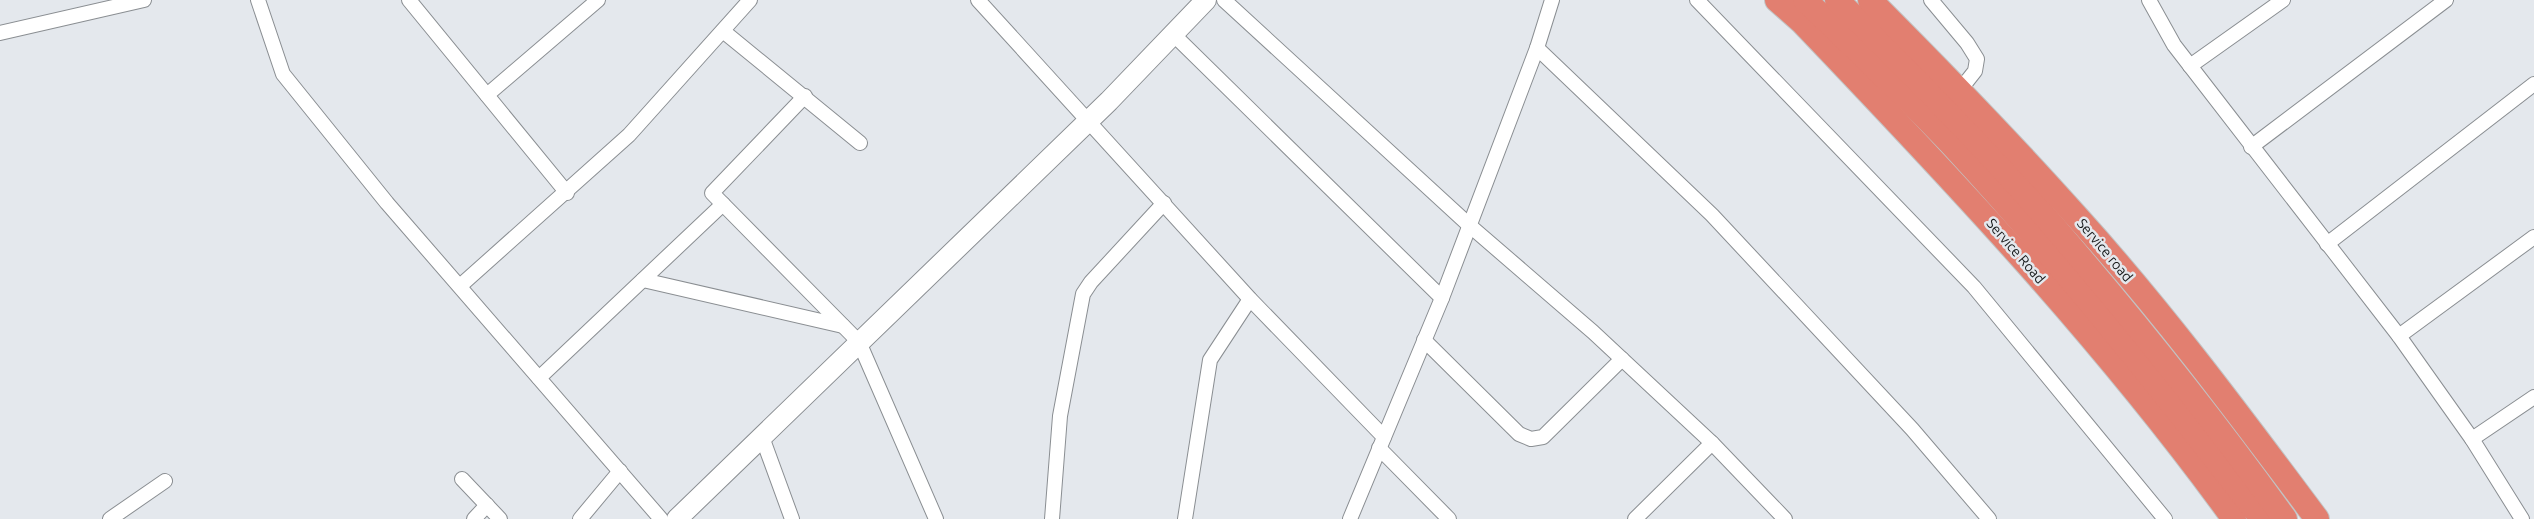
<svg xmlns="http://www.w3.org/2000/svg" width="2534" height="519" font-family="Ubuntu,sans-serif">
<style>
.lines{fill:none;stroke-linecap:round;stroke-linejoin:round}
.minor-casing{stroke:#8a8e92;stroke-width:16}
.secondary-casing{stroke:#8a8e92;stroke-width:22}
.trunk-casing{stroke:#c2c3c3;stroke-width:26}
.minor{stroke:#fff;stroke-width:14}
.secondary{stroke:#fff;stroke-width:20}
.trunk{stroke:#e27f70;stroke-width:24}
.labels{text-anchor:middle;stroke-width:5;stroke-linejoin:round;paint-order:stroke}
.street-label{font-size:14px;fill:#161819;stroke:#e4e8ed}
</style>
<rect width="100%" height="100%" fill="#e4e8ed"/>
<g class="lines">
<defs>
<g id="minor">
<polyline points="258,0 283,74 387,203 661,519"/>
<polyline points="409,0 567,193"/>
<polyline points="978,0 1250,299 1384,437"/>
<polyline points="1224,0 1469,225 1593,332 1712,443 1785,519"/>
<polyline points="1697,0 1974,287 2165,519"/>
<polyline points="1931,0 1967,43 1977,59 1975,71 1960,90"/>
<polyline points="2149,0 2174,45 2399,336 2472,439 2522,519"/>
<polyline points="723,31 860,143"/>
<polyline points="0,33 144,0"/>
<polyline points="1173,34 1442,298"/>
<polyline points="1537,48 1712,215 1912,429 1989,519"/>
<polyline points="2190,66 2283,0"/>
<polyline points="487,95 598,0"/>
<polyline points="805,96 712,193 859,342 936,519"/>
<polyline points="2251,147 2446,0"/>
<polyline points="2327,244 2534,84"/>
<polyline points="643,280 843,326"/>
<polyline points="460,286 629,135 750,0"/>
<polyline points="2399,336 2534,237"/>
<polyline points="1424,340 1519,434 1531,439 1543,437 1622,359"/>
<polyline points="539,378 723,204"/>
<polyline points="762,437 792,519"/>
<polyline points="2472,439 2534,397"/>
<polyline points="1379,448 1449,519"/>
<polyline points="462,479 500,519"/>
<polyline points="110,519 165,481"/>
<polyline points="474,519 487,505"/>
<polyline points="580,519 620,471"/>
<polyline points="1052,519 1060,416 1083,294 1091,282 1164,203"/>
<polyline points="1185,519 1210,360 1250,299"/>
<polyline points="1350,519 1442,298 1537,48 1552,0"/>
<polyline points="1635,519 1712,443"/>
</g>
<polyline id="secondary" points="677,519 1109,101 1206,0"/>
<g id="trunk">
<path d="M1777 0 1802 22C1954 181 2105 341 2234 519"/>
<path d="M1805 0C1856 49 1907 97 1956 149 2065 267 2164 392 2262 519"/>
<path d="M1837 0C1899 62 1963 124 2021 189 2114 295 2203 405 2285 519"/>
<path d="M1870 0C1941 71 2010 142 2077 217 2163 312 2240 416 2317 519"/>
</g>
</defs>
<use href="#minor" class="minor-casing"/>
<use href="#secondary" class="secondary-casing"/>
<use href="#trunk" class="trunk-casing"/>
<use href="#minor" class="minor"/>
<use href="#secondary" class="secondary"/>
<use href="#trunk" class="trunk"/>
</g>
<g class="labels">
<g class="street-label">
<text transform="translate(2105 250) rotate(50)" y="5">Service road</text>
<text transform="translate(2016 251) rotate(49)" y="5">Service Road</text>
</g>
</g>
</svg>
